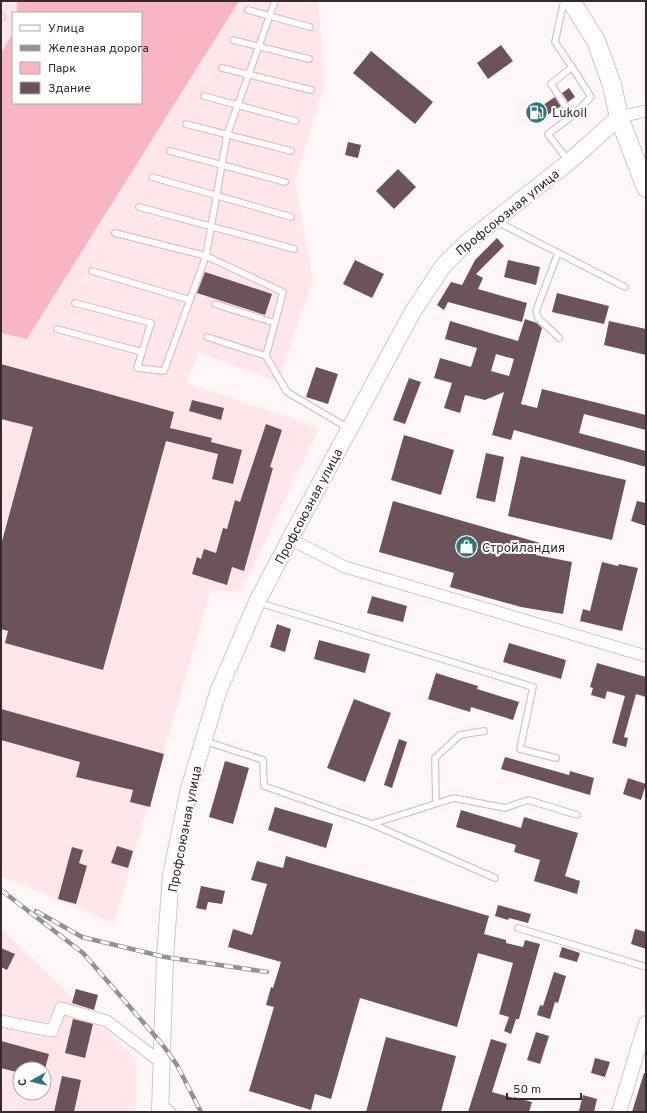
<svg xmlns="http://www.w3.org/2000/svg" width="647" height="1113" font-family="Overpass,sans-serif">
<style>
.built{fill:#fee6eb;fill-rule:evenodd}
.green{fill:#f8b6c5}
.building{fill:#6c5359;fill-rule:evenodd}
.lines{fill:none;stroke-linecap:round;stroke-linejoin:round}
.service-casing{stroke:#dcc0c5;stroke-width:8}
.minor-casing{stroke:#dcc0c5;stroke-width:13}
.tertiary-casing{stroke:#dcc0c5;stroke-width:16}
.secondary-casing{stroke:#dcc0c5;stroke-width:18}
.primary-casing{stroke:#dcc0c5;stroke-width:20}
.service{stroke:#fff;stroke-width:5.5}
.minor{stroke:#fff;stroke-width:11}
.tertiary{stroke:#fff;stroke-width:14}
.secondary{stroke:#fff;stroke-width:16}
.primary{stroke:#fff;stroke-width:18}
.rail-casing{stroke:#988f91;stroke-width:4.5}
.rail{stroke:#fff;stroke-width:3;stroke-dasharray:9;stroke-linecap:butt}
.labels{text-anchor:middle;stroke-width:4;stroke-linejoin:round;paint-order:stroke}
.poi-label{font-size:13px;fill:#34292b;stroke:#fff;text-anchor:start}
.street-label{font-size:13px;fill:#34292b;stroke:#fff}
</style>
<rect width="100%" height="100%" fill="#fef7f9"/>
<g class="built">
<polygon points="1,1 17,1 17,13 13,13 13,33 1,53"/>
<polygon points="239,1 318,1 325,84 295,181 313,280 278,382 198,352 187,383 319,428 241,592 211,590 114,923 1,876 1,333 27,339"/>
<path d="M1 928 136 1059V1112H1ZM20 1069H44V1093H20Z"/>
</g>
<polygon class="green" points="17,1 239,1 27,339 1,333 1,53 13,33 13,103 141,103 141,13 17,13"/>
<g class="building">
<polygon points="501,45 513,61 488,79 477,63"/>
<polygon points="371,51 433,102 415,124 353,73"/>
<polygon points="569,88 575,97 568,102 562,93"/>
<polygon points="555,97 561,106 538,121 534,114 531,117 527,110 537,103 540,107"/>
<polygon points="348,142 361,145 358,158 345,155"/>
<polygon points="398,169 416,187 394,209 376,191"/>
<polygon points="497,238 504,246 476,274 483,278 478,289 527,303 522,322 448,302 444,310 437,305 451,282 462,285 475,260"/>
<polygon points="355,260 384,274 372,298 343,284"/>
<polygon points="508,260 540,267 536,285 504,277"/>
<polygon points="205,272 272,294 265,315 197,293"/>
<polygon points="557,293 609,306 604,324 552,312"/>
<path d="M525 319 537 323 542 328 521 404 537 408 542 389 646 415V430L584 414 579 433 646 451V467L514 430 511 440 492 435 504 392 485 400 465 395 460 413 444 408 452 383 434 378 440 358 471 367 477 348 445 339 450 321 518 341ZM496 354 514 359 509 376 491 371Z"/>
<polygon points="609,321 646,329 646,355 604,345"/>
<polygon points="1,364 174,412 170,428 212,438 211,442 242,450 233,484 212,479 218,454 166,441 103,670 5,643 8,631 1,629 1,545 33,427 1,419"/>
<polygon points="316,367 338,374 328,404 306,397"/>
<polygon points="409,378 421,382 405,424 393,420"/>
<polygon points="192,400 224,408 221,420 189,411"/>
<polygon points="266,424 282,430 270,467 273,468 244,571 232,567 227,585 192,574 197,557 201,559 204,549 216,553 223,528 227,529 235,500 240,502"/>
<polygon points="404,435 454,450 441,495 391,480"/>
<polygon points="486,453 504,457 495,502 476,498"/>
<polygon points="521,456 626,480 612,540 508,516"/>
<polygon points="393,501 540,543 536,555 572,562 563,614 521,607 450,587 454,573 379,552"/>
<polygon points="637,501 646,503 646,526 631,521"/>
<polygon points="602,562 618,566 619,564 638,568 622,631 580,621 583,609 590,611"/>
<polygon points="372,596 407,606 403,622 367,613"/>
<polygon points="277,624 291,629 285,652 270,647"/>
<polygon points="319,640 370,654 365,673 314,659"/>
<polygon points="509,643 566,660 561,679 503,662"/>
<polygon points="597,663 646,677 646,697 636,694 624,737 628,738 626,747 612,743 625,696 607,691 605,699 591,695 593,688 590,687"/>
<polygon points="436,673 478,686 477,689 519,702 513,720 471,707 470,712 428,699"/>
<polygon points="354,699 391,713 365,782 327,768"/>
<polygon points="1,709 164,754 150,807 130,802 133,790 76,777 80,762 1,740"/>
<polygon points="399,739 407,742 392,788 384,785"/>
<polygon points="505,757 569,775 570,771 594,778 590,795 501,769"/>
<polygon points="225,761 249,768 233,824 209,817"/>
<polygon points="628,778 646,784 641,800 623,794"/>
<polygon points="275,807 333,824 326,848 268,830"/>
<polygon points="461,810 521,828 524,817 578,833 565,876 580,881 577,894 534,881 540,860 514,852 516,845 456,827"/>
<polygon points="117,846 133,851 128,868 111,863"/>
<polygon points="72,847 83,850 79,863 87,866 76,904 58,899"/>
<polygon points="286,856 489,916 484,934 506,940 506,943 523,947 525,940 540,944 519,1019 516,1019 511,1034 504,1031 509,1017 499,1014 513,963 478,953 457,1027 360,998 331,1099 315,1094 311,1110 249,1091 274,1007 266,1005 271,987 273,988 281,962 228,947 233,929 252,935 267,884 251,880 257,861 283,868"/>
<polygon points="201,886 225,891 222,904 208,902 206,910 196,908"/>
<polygon points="498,905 531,914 528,923 509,918 508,920 495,916"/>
<polygon points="635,929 646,932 646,949 631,944"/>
<polygon points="562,947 580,953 577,962 559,957"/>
<polygon points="1,948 15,954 7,970 1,967"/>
<polygon points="554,972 566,976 558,1003 555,1002 550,1019 537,1015 540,1005 543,1006"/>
<polygon points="76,989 98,995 94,1010 72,1003"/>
<polygon points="73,1019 93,1024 85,1058 65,1053"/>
<polygon points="536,1032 549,1036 540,1064 527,1060"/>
<polygon points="386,1037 456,1056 441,1112 366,1112"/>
<polygon points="491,1039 507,1044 492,1092 514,1098 514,1097 532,1102 529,1112 468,1112"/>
<polygon points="1,1041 49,1054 45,1069 20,1069 20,1073 1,1068"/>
<polygon points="595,1058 610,1062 605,1077 591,1073"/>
<polygon points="644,1073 646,1073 646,1112 632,1112"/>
<polygon points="62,1076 81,1080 74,1112 54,1112"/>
<polygon points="583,1095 597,1099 594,1112 579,1111"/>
</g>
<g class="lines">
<defs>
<g id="service">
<polyline points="275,1 227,135 206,256 283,292 266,356 287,392 348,428"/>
<polyline points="564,1 555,42 572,67 551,84 572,116 548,134 569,162"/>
<polyline points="248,10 310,27"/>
<polyline points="1,17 2,17"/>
<polyline points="233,40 309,59"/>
<polyline points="572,67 591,97 572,116"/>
<polyline points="222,68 311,90"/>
<polyline points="204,96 296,121"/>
<polyline points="186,124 291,151"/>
<polyline points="170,151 285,182"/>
<polyline points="152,177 291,217"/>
<polyline points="139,207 294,249"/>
<polyline points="496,221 625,287"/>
<polyline points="558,253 536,311 538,318 559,338"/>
<polyline points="92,271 190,300"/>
<polyline points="75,303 151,323 137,368 164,371 206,256 115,233"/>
<polyline points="215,304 275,323"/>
<polyline points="57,329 142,352"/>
<polyline points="207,337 266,356"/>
<polyline points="257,602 533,687 520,749 556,758"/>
<polyline points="205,741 263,760 264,786 372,824 495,878"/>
<polyline points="436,803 435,758 460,735 484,731"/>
<polyline points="372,824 454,798 505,808 528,800 577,815"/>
<polyline points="518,928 646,967"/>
<polyline points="163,1103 173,1112"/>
</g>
<g id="minor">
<polyline points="619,117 646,111"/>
<polyline points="290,539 345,567 646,656"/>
<polyline points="1,1021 52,1031 61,1008 107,1021 162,1063"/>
</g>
<polyline id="tertiary" points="619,1112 646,1023"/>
<polyline id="secondary" points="160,1112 165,957 171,875 189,789 218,692 257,602 290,539 412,313 443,266 467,242 569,162 619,117"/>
<polyline id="primary" points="571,1 596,41 612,85 619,117 646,188"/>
</defs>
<use href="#service" class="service-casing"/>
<use href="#minor" class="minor-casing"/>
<use href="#tertiary" class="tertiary-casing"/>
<use href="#secondary" class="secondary-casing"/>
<use href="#primary" class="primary-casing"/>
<use href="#service" class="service"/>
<use href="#minor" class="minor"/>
<use href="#tertiary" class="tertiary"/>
<use href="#secondary" class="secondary"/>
<use href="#primary" class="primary"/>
<defs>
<g id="rail">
<polyline points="1,890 83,953 162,1044 177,1065 201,1112"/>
<polyline points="36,911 82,937 165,957 267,972"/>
</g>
</defs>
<use href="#rail" class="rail-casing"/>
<use href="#rail" class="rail"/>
</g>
<defs>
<symbol id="fuel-disc" viewBox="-11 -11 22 22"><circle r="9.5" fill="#2d777c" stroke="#fff"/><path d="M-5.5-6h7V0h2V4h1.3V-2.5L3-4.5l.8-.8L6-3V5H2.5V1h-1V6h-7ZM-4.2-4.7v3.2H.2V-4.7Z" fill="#fff"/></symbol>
<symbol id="shop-disc" viewBox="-11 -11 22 22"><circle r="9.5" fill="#2d777c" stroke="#fff"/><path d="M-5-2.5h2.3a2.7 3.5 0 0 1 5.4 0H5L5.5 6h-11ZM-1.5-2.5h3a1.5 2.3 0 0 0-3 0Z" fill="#fff"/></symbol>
</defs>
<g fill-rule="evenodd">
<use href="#fuel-disc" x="524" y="100" width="25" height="25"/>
<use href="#shop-disc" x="454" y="534" width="25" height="25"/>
</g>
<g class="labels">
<g class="poi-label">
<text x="552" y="117">Lukoil</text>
<text x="482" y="552">Стройландия</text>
</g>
<g class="street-label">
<text transform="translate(507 212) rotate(-39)" y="5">Профсоюзная улица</text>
<text transform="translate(308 506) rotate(-62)" y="5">Профсоюзная улица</text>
<text transform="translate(184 829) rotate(-79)" y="5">Профсоюзная улица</text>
</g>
</g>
<rect width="647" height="1113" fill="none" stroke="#34292b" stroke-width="4"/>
<rect x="12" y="12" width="130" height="92" fill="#ffffff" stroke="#aea9aa"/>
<rect x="20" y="25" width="20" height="6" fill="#ffffff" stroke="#aea9aa"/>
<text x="48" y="32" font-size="12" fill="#34292b">Улица</text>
<rect x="20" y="45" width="20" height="6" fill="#988f91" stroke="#aea9aa"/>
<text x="48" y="52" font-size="12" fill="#34292b">Железная дорога</text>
<rect x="20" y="62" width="20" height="12" fill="#f8b6c5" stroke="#aea9aa"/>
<text x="48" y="72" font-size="12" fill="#34292b">Парк</text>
<rect x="20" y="82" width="20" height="12" fill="#6c5359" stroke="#aea9aa"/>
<text x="48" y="92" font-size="12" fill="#34292b">Здание</text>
<g transform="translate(32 1081) rotate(262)"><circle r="19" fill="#ffffff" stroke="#aea9aa"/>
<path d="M0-3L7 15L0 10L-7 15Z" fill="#2d777c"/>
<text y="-6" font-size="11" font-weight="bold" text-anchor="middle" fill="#34292b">С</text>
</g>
<path d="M507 1093v6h74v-6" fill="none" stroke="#34292b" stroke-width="2"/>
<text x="513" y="1093" font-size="12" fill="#34292b" stroke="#ffffff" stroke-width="3" paint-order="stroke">50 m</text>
</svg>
